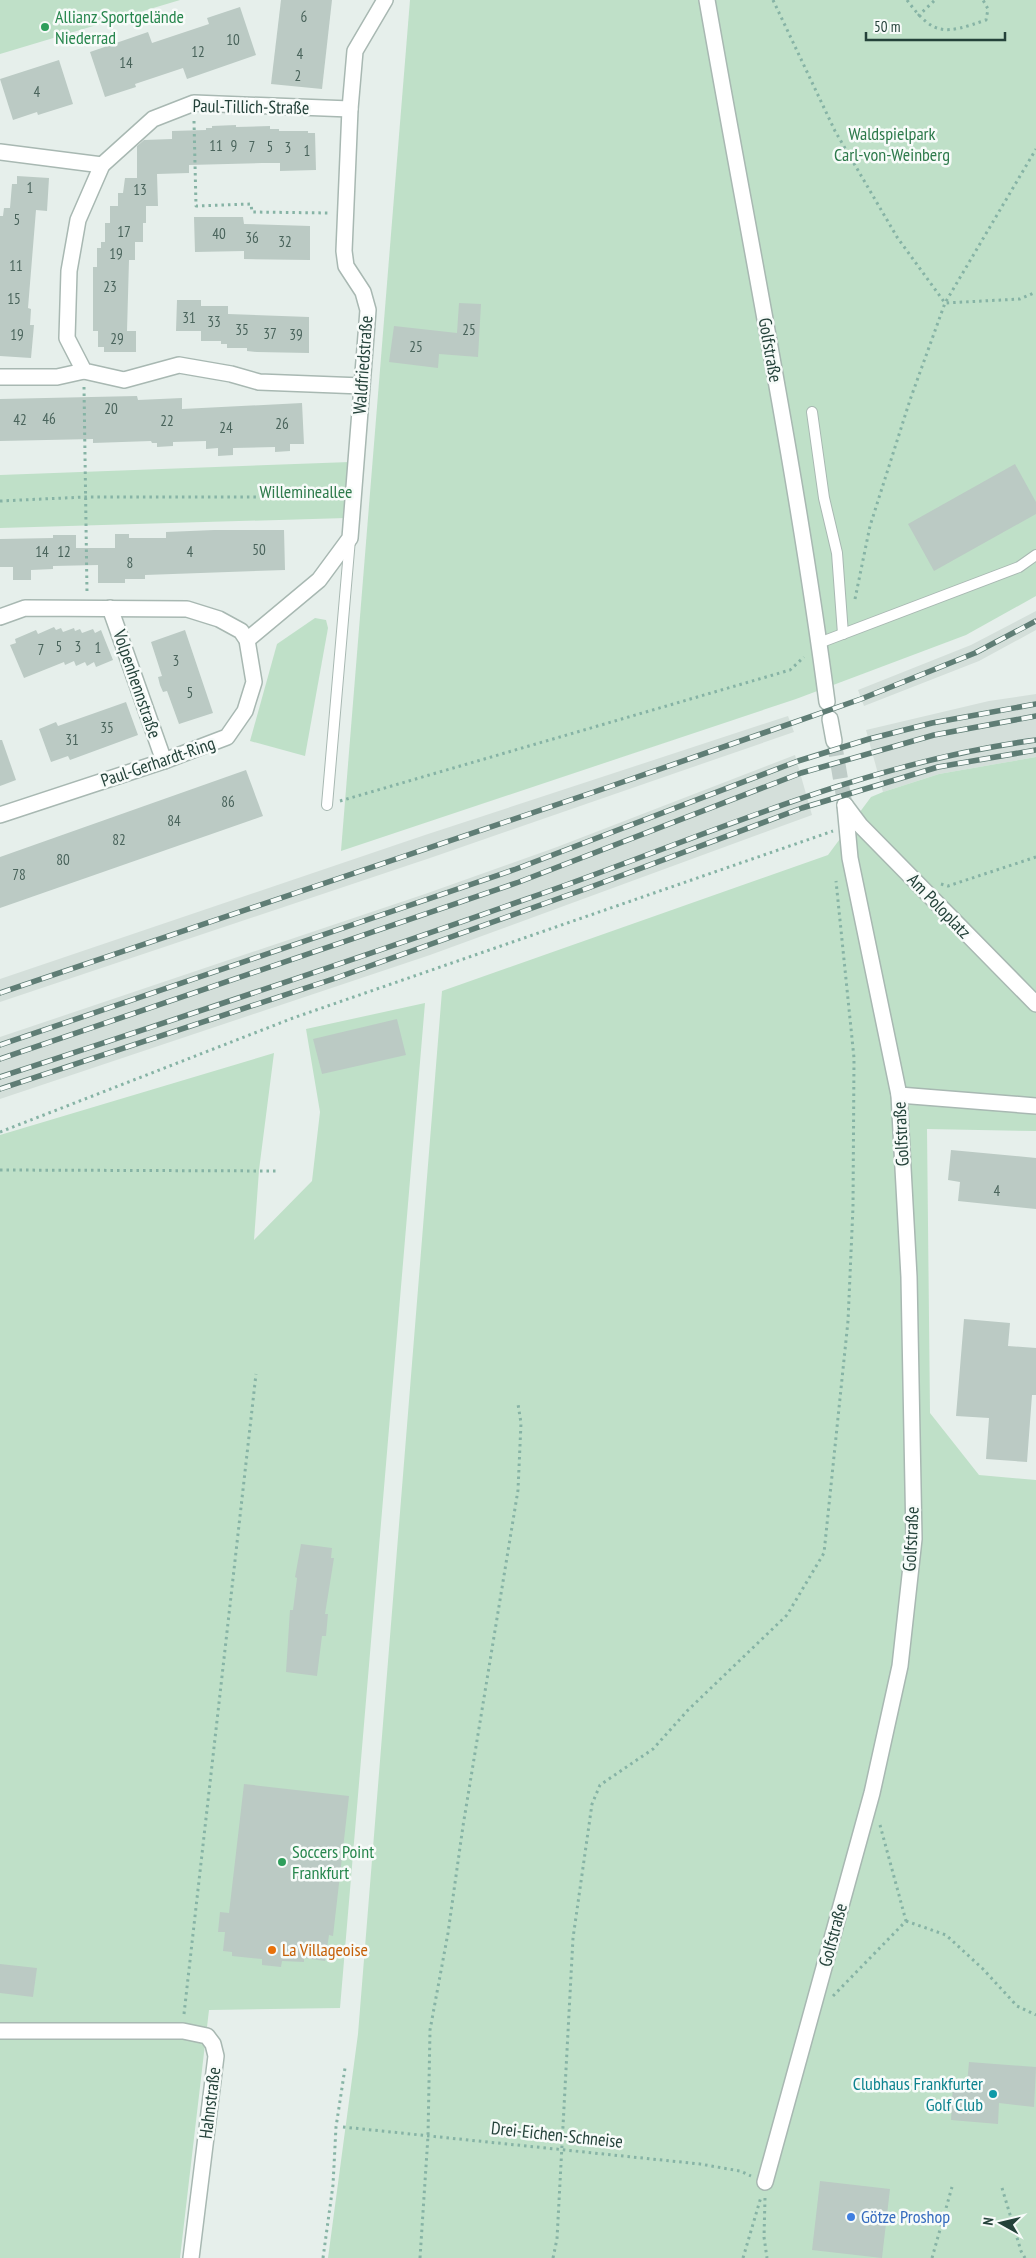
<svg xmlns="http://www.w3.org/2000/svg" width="1036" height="2258" font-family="'PT Sans Narrow',sans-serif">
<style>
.built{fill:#d4dfda}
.green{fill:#bfe0c8}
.building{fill:#bbcac4}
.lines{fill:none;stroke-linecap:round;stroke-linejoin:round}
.minor-tunnel{stroke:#bfccc8;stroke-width:15;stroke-dasharray:15 8;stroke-linecap:butt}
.service-casing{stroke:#a8b8b2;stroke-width:12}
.minor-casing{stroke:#a8b8b2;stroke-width:18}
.path{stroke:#86b3a5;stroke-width:3;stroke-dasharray:2.5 4;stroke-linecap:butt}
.service{stroke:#fff;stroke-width:10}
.minor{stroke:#fff;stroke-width:15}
.rail-casing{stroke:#5f7d75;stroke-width:5.5}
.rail{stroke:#f7fbf9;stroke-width:4;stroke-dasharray:11;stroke-linecap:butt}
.leisure-dot{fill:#2e9e5b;stroke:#f7fbf9;stroke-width:2}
.food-dot{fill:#e8710a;stroke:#f7fbf9;stroke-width:2}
.culture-dot{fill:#0f9aa8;stroke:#f7fbf9;stroke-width:2}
.shop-dot{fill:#3f7fe0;stroke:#f7fbf9;stroke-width:2}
.labels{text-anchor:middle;stroke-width:5;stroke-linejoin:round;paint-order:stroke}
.number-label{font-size:15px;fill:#4a645c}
.leisure-label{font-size:18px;fill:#27864d;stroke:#f7fbf9;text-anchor:start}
.street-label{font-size:18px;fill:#24423a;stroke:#f7fbf9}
.park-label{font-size:18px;fill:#2d7a4b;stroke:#f7fbf9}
.food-label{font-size:18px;fill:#c56008;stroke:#f7fbf9;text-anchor:start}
.culture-label{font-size:18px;fill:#0d838f;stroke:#f7fbf9;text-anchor:end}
.shop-label{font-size:18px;fill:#366cbe;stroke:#f7fbf9;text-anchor:start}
</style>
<rect width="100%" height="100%" fill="#e6efeb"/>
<g class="built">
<polygon points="1036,611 1036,630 979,661 864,706 858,690 971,645"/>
<polygon points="1036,694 1036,757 939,774 883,792 866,730 989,701"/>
<polygon points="788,716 794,732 433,857 0,1002 0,979 425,835"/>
<polygon points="795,755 812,815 430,955 0,1099 0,1037 425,894 557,847"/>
</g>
<g class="green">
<polygon points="0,0 180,0 0,54"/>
<polygon points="410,0 1036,0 1036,596 966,635 796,699 341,851"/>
<polygon points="350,462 346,518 0,528 0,475"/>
<polygon points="315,618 326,620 328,628 305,756 250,741 277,644"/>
<polygon points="1036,757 1036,1131 927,1129 930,1413 979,1475 1036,1480 1036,2258 328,2258 358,2034 442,991 828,855 871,797 883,792 939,774"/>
<polygon points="425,1003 340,2008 209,2010 180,2258 0,2258 0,1135 274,1053 259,1170 254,1240 312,1181 320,1112 306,1029"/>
</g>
<g class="building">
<polygon points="281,0 332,0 322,89 271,84"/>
<polygon points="240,7 256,55 187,79 183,68 135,84 136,87 105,97 90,52 148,32 152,43 209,24 207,18"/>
<polygon points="59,60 73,104 38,115 37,112 13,120 0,79"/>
<polygon points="236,125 236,127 270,126 270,129 279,129 279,131 308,131 308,133 315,133 316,170 280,171 280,163 262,163 189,165 189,173 157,174 158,206 146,206 146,223 143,223 143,242 135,242 135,260 129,260 127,331 136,331 136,352 104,352 104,347 98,347 98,331 93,331 93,267 97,267 97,248 101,248 101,242 105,242 105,223 110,223 110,206 118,206 118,193 123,193 125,178 137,178 137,146 144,140 172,139 172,131 206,130 206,128 212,128 212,126"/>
<polygon points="17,176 49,178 47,211 36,210 28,308 31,309 30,325 34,325 31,358 0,356 0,216 3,216 4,208 10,208 12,184 17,184"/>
<polygon points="194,217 243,217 244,224 310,226 310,260 244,259 244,251 195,252"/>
<polygon points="177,300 201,300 201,306 228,306 228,314 309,317 309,353 257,352 247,351 247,348 227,348 227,344 221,344 221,341 201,341 201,331 176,331"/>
<polygon points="459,303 481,304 478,357 439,354 438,368 389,362 394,326 457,333"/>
<polygon points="137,396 138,400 182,398 182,409 302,403 304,444 290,444 290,451 275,452 275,447 233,448 233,455 218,456 218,448 206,449 206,441 173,442 173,446 157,447 157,443 152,443 151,441 93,443 93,439 0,441 0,399"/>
<polygon points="1015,464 1036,502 1036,514 934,571 908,524"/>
<polygon points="214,530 284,530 285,570 145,575 145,579 125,579 125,583 98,583 98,565 53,566 53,569 31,570 31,580 13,580 13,567 0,567 0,539 53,538 53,535 76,535 76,548 115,548 115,534 129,534 129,538 166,538 166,532"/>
<polygon points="54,627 56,630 61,628 63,632 74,628 75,631 80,629 82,633 93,629 95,633 101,630 113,660 96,667 94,662 87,666 85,662 76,666 74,661 65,665 64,662 24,678 10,645 16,643 15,639 36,630 38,634"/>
<polygon points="185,630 213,713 179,724 167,691 163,692 160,685 158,677 162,676 151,642"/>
<polygon points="126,702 138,735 70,760 68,756 51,762 39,729 56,722 58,726"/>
<polygon points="0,740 2,740 16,780 0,786"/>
<polygon points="246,770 263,816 0,908 0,857"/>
<polygon points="397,1019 406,1055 322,1074 313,1039"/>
<polygon points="951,1150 1036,1158 1036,1209 958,1201 960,1182 948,1180"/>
<polygon points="964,1319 1010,1323 1008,1346 1036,1348 1036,1395 1032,1395 1027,1462 986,1459 989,1418 956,1416"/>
<polygon points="301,1544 332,1548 331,1558 334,1558 325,1614 328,1614 326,1636 322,1636 317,1676 286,1672 290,1610 293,1610 297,1578 295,1577"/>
<polygon points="244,1784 349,1796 333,1936 329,1935 325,1961 304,1958 304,1962 282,1961 281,1967 262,1965 262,1959 232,1956 232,1952 223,1951 225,1932 218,1932 220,1912 229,1913"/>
<polygon points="0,1964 37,1968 33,1997 0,1993"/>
<polygon points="969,2062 1036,2067 1034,2107 999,2103 998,2124 951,2120 953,2083 967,2084"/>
<polygon points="820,2181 890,2189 882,2258 812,2250"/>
</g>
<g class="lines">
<polyline class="minor-tunnel" points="834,741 845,805"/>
<defs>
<g id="service">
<polyline points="812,412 824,498 837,553 843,634"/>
<polyline points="819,643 1019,567 1036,555"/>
<polyline points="327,805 350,539"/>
</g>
<g id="minor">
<path d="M707 0C748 234 796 467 827 702"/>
<polyline points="350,109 194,103 153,119 102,165 78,220 69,271 67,338 84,371 124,380 179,365 231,374 259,382 362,386"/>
<polyline points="0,152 102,165"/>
<polyline points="0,377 57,377 84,371"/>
<polyline points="110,608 164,761"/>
<polyline points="0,617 25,608 187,609 219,619 241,631 247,640 254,682 245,711 227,737 164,761 0,815"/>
<polyline points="247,640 319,580 350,538 368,310 363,292 346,266 344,251 350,109 355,51 385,0"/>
<polyline points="830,719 834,741"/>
<polyline points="845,805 860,825 1036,1004"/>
<polyline points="899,1095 1036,1106"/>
<polyline points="0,2031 183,2031 207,2036 213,2044 216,2056 191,2258"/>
<polyline points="765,2182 872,1793 900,1666 914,1539 909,1277 899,1095 850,858 845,805"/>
</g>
</defs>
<use href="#service" class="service-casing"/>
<use href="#minor" class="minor-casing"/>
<g class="path">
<polyline points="773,0 835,131 897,237 945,303 1020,299 1036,292"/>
<path d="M907 0C934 37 945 34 986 20L988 9 983 0"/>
<polyline points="918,16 935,0"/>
<polyline points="194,121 196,206 251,204 252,212 329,213"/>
<polyline points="84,387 87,593"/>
<polyline points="0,501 85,497 337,497"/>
<polyline points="855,599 870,526 910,400 945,303 1036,149"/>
<polyline points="340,801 790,670 804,657"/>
<polyline points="941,884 948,886 1036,857"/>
<polyline points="0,1132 293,1018 833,831"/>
<polyline points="0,1170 278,1171"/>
<polyline points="880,1825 906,1921"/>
<polyline points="906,1921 946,1935 983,1969 1017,2006 1036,2015"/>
<polyline points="833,1996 906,1921"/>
<polyline points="184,2014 256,1374"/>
<polyline points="343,2127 700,2164 740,2171 751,2176"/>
<polyline points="1002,2188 1021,2251 1025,2258"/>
<polyline points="765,2198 764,2237 767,2258"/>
<polyline points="323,2258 333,2185 336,2127 345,2068"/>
<polyline points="420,2258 428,2136 430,2030 448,1933 463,1826 518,1490 521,1423 518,1404"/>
<polyline points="553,2258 557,2239 573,1938 592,1804 600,1785 653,1749 688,1710 787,1615 824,1553 848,1321 853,1207 854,1058 836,881"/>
<polyline points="743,2258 761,2197"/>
<polyline points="932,2258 952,2187"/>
</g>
<use href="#service" class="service"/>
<use href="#minor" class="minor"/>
<defs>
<g id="rail">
<polyline points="0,993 594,792 861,699 975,653 1036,621"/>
<polyline points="0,1045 516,869 798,761 869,739 932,723 1036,704"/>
<polyline points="0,1059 519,882 801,773 934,735 1036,716"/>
<path d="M0 1077C189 1015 378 952 566 885 721 829 871 762 1036 740"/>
<polyline points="0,1089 336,978 588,888 802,808 938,767 1036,750"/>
</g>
</defs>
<use href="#rail" class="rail-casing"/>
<use href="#rail" class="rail"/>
</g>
<g class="leisure-dot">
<circle cx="45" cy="27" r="5"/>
<circle cx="282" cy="1862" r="5"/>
</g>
<circle class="food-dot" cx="272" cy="1950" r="5"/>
<circle class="culture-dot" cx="993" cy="2094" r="5"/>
<circle class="shop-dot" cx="851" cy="2217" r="5"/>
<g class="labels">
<g class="number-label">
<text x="304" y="22">6</text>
<text x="233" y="45">10</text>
<text x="198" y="57">12</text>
<text x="300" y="59">4</text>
<text x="126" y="68">14</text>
<text x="298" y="81">2</text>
<text x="37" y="97">4</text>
<text x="216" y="151">11</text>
<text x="234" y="151">9</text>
<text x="252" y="152">7</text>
<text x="270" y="152">5</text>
<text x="288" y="153">3</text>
<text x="307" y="156">1</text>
<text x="30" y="193">1</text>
<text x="140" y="195">13</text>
<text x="17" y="225">5</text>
<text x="124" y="237">17</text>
<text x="219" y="239">40</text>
<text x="252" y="243">36</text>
<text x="285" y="247">32</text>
<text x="116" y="259">19</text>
<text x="16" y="271">11</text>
<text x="110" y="292">23</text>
<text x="14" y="304">15</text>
<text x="189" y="323">31</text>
<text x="214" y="327">33</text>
<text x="242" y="335">35</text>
<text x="469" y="335">25</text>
<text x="270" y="339">37</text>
<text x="17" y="340">19</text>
<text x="296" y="340">39</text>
<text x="117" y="344">29</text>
<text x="416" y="352">25</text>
<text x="111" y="414">20</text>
<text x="49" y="424">46</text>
<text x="20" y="425">42</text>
<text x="167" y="426">22</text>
<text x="282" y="429">26</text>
<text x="226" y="433">24</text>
<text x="259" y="555">50</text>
<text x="42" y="557">14</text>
<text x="64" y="557">12</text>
<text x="190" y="557">4</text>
<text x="130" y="568">8</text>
<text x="59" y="652">5</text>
<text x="78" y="652">3</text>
<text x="98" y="653">1</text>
<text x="41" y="655">7</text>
<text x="176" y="666">3</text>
<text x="190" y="698">5</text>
<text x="107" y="733">35</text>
<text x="72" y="745">31</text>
<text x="228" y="807">86</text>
<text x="174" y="826">84</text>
<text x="119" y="845">82</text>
<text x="63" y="865">80</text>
<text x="19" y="880">78</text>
<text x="997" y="1196">4</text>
</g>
<g class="leisure-label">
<text x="55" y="23">Allianz Sportgelände<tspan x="55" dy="21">Niederrad</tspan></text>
<text x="292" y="1858">Soccers Point<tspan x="292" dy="21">Frankfurt</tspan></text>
</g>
<g class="street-label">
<text transform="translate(251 107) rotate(1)" y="6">Paul-Tillich-Straße</text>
<text transform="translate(770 350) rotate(80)" y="6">Golfstraße</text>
<text transform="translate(363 365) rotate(-86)" y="6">Waldfriedstraße</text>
<text transform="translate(137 684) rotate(71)" y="6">Volpenhennstraße</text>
<text transform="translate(158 762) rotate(-19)" y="6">Paul-Gerhardt-Ring</text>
<text transform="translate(939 906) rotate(46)" y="6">Am Poloplatz</text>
<text transform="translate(901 1134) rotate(-93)" y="6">Golfstraße</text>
<text transform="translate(911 1539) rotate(-87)" y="6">Golfstraße</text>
<text transform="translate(833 1935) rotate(-75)" y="6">Golfstraße</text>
<text transform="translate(210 2103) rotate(-83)" y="6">Hahnstraße</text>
<text transform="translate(557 2135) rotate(6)" y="6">Drei-Eichen-Schneise</text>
</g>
<g class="park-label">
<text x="892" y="140">Waldspielpark<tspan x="892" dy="21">Carl-von-Weinberg</tspan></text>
<text x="306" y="498">Willemineallee</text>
</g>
<g class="food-label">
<text x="282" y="1956">La Villageoise</text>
</g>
<g class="culture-label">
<text x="983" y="2090">Clubhaus Frankfurter<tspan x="983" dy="21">Golf Club</tspan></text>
</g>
<g class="shop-label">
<text x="861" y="2223">Götze Proshop</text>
</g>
</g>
<g transform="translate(1001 2223) rotate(278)" stroke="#f7fbf9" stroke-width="4" paint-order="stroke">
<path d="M0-4L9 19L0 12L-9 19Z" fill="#24423a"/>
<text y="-8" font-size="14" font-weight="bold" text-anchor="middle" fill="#24423a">N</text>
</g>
<path d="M866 32v8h139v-8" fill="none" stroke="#24423a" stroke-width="2.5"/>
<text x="874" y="32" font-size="15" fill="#24423a" stroke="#f7fbf9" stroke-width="4" paint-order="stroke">50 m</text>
</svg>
